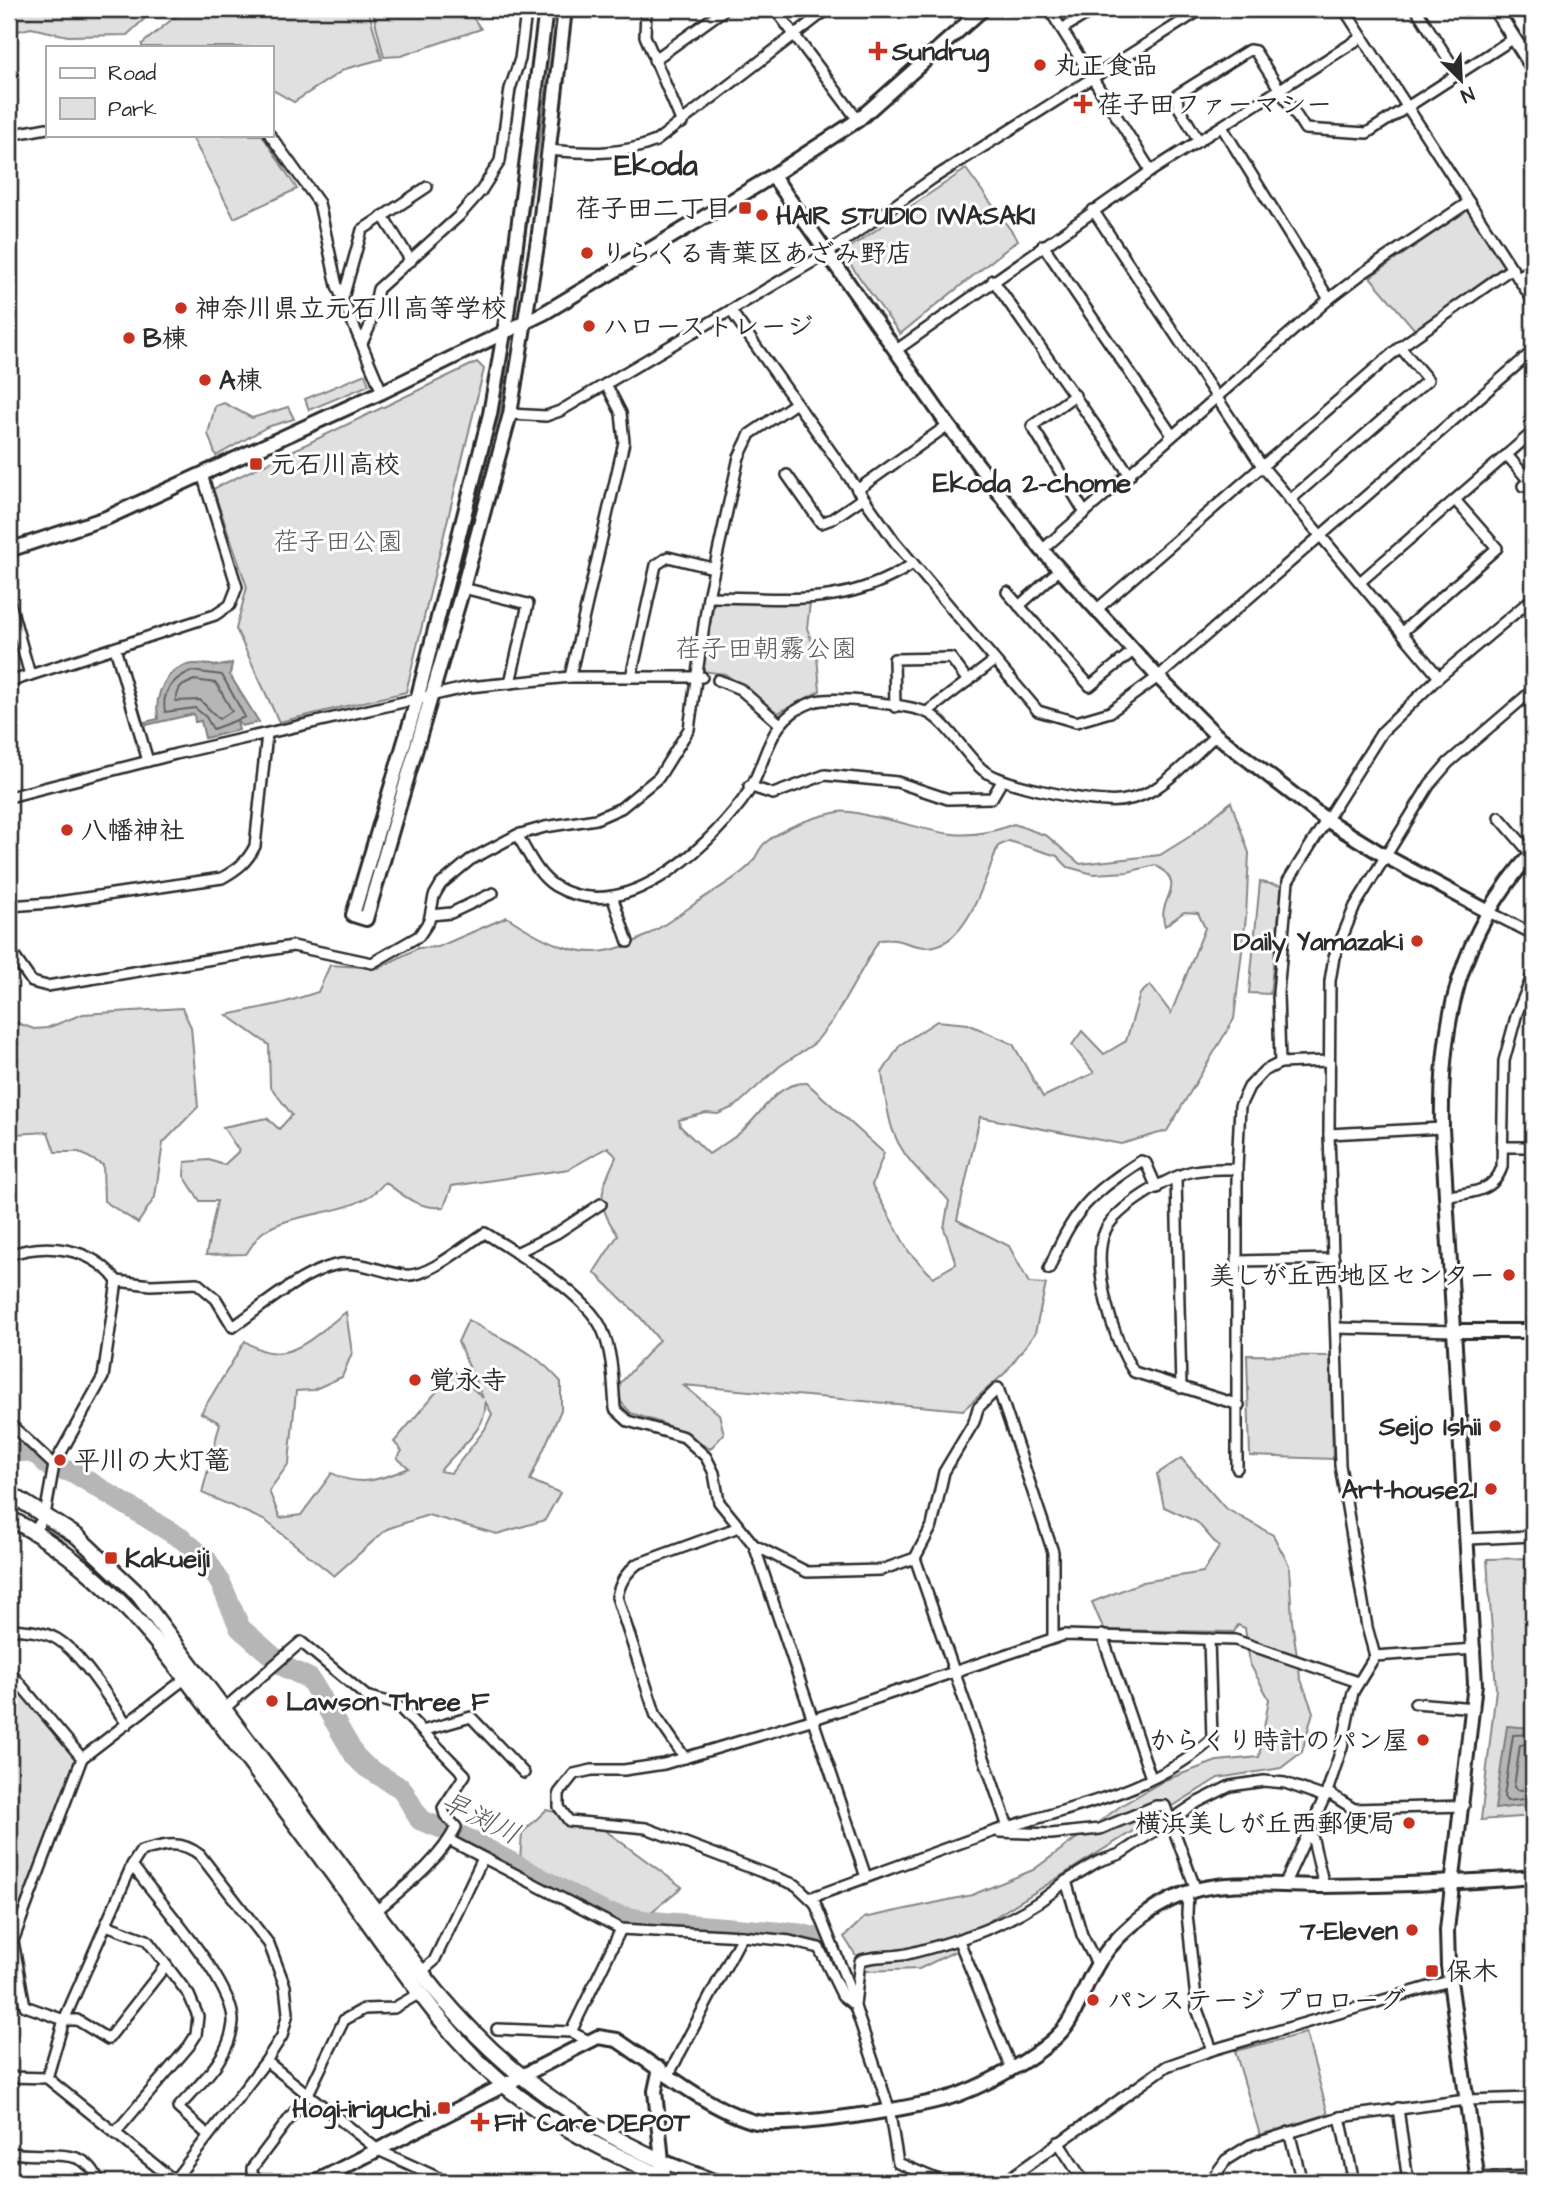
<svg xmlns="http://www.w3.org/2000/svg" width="1542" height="2191" font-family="'Architects Daughter','Klee One',sans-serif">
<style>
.green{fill:#e0e0e0;stroke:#868686;stroke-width:2;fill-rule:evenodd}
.water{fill:#b6b6b6;stroke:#7e7e7e;stroke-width:2}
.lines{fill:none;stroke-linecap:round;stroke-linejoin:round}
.shore{stroke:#636363;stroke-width:2}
.river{stroke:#b6b6b6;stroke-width:21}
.minor-casing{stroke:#2b2b2b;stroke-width:14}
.tertiary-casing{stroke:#2b2b2b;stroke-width:18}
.primary-casing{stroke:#2b2b2b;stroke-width:19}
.minor{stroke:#fff;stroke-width:9}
.tertiary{stroke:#fff;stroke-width:12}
.primary{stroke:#fff;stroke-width:14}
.poi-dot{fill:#c8321e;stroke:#fff;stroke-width:2.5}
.labels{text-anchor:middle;stroke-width:6;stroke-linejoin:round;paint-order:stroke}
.poi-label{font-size:26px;font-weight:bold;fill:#2b2b2b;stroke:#fff;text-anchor:start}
.park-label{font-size:26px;fill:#585858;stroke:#fff}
.neighbourhood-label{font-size:28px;font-weight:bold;fill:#2b2b2b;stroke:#fff}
.water-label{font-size:28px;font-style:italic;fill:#5c5c5c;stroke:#fff}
.quarter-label{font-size:30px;font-weight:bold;fill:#2b2b2b;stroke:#fff}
</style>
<rect width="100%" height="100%" fill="#fff"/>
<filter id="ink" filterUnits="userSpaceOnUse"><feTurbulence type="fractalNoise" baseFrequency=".0143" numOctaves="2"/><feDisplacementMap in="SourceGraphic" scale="14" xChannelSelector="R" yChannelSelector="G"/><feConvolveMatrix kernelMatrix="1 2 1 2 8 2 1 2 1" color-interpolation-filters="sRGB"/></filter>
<g filter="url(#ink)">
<g class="green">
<polygon points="9,9 152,9 153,11 127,35 68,36 31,28 9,33"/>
<polygon points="179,9 262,9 266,12 274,9 368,9 382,59 345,69 294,102 271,89 271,47 142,47 142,44 176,16"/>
<polygon points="372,9 467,9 481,29 401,56 384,57"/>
<polygon points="553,9 558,9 517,295 514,295"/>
<polygon points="191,135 262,135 297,189 234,218"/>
<polygon points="966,169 1018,240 900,334 842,253"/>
<polygon points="1469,209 1505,265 1415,330 1370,277"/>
<polygon points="509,354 512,354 500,428 434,672 430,675 501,408"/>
<polygon points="477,362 484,369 406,692 279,722 236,629 247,587 213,489"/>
<polygon points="365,374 369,385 309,410 305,399"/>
<polygon points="224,403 252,418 288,407 294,419 267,427 216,456 208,434 215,406"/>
<polygon points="714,603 810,603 807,628 817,656 820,691 778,713 725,674 702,671"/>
<path d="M1231 802 1249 853 1246 917 1234 1019 1167 1131 1121 1144 980 1117 957 1220 1009 1246 1029 1283 1046 1284 1035 1333 1005 1373 963 1410 683 1385 719 1414 724 1434 710 1449 664 1424 631 1413 621 1402 617 1387 659 1340 640 1317 594 1272 618 1235C594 1203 601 1190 616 1157L608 1147 569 1169 452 1186 444 1207C418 1209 405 1197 385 1182 357 1218 300 1208 263 1232 256 1237 251 1248 246 1254L206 1255 217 1201H200L184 1176 185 1162 209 1160 224 1165 239 1151 223 1127 267 1118 279 1129 292 1115 270 1086 269 1045 227 1015 283 1003 318 992 330 965 379 968 418 948 438 947 507 917C589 971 617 959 693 905 711 892 734 881 750 865 756 859 758 849 765 843 784 827 814 817 838 812 847 810 860 814 869 816 928 825 953 848 1014 824L1047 836 1080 864 1160 855 1189 837ZM1009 841 1057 856 1068 867 1093 874 1128 872 1155 865C1191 886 1155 898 1165 926L1184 912 1198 913 1205 928 1171 1013 1150 985 1140 994 1126 1041 1104 1054 1082 1031 1072 1045 1094 1073 1043 1097 1013 1044 968 1024 937 1021 900 1045 882 1073C888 1116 889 1142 922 1174 931 1184 941 1190 949 1201L944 1228 956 1264 933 1277 909 1252 872 1185 884 1153 807 1083C776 1082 763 1113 742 1131 732 1140 719 1147 709 1154L680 1126 679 1120 706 1113 718 1114 736 1106 780 1066 815 1043 835 1017 879 940C901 937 909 947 927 947 968 947 985 878 998 846Z"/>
<polygon points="1260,882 1282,886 1270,994 1249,993"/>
<polygon points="182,1008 191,1027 198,1107 163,1143 155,1197 138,1223 104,1201 103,1165 79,1152 55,1152 48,1132 14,1134 9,1144 9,1020 34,1029 47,1028 83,1014"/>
<path d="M346 1312 352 1353 342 1377 313 1390 296 1391 289 1463 269 1491 280 1518 301 1515 332 1473C358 1488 382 1479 409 1468L397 1458 402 1451 394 1442 454 1371 483 1398 458 1342 468 1320C506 1343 530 1346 561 1382V1410L530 1480 560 1493 545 1520 497 1534 428 1515 387 1529 334 1576 266 1521 202 1493 220 1423 201 1413 245 1341C286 1371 312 1337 346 1312ZM485 1401 492 1414 485 1429 451 1473 440 1471C456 1450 489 1429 485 1401Z"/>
<polygon points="1247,1355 1330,1356 1333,1459 1250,1456"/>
<polygon points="1181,1458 1225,1508 1273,1535 1289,1565 1292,1621 1300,1677 1313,1712 1302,1752 1281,1768 1218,1778 992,1919 966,1946 919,1969 866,1971 844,1937 864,1918 972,1895 1033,1870 1122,1805 1165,1780 1217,1761 1259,1757 1269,1699 1250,1664 1245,1628 1238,1625 1234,1632 1104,1630 1092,1602 1143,1582 1203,1572 1219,1547 1197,1522 1164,1507 1157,1474"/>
<polygon points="1533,1558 1533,1816 1481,1820 1496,1689 1487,1559"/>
<polygon points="9,1677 78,1759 12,1936 9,1935"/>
<polygon points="546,1810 591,1820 682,1887 645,1917 582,1898 520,1860 522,1833"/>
<polygon points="1306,2033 1328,2114 1260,2135 1235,2051"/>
</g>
<g class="water">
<path d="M232 663 230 675 259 722 242 726 237 721 239 730 205 738 201 721 195 722 194 714 146 725 145 722 158 719C154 695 166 666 193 664 208 663 218 669 232 663Z"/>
<polygon points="1507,1726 1533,1728 1533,1804 1495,1809"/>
</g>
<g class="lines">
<g class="shore">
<path d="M191 671 222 675 245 717 213 729 206 717 195 708 165 712C161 692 173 679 191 671Z"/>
<polygon points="194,680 216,683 232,711 219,719 200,700 175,701 180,687"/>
<polyline points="1533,1734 1513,1735 1504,1797 1507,1801 1533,1798"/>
<polyline points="1533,1743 1520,1745 1514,1787 1517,1790 1533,1789"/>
</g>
<polyline class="river" points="9,1453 26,1451 38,1455 50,1467 73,1472 182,1539 206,1559 221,1584 240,1628 285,1667 310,1679 355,1756 366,1767 402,1789 420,1820 462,1836 605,1913 647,1921 800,1934 824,1940"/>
<defs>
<g id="minor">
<polyline points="646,9 645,36 682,123"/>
<polyline points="775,9 858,120"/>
<polyline points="1049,9 1151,171"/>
<polyline points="1344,9 1533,301"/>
<polyline points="1416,9 1458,74"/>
<polyline points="1062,29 1095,9"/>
<polyline points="654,60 725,9"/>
<polyline points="1222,127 1329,299"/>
<polyline points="9,135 47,128"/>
<polyline points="270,135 319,203 337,286 382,392"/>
<polyline points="1199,141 1178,106 1177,95 1249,50 1255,51 1305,129 1367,133 1514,38"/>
<path d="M548 150C586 153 620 156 656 141L828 9"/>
<polyline points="1093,210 1262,466 1439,677"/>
<polyline points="383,216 411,261"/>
<polyline points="1043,245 1172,435"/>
<polyline points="9,250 11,252"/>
<polyline points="1518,278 1533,267"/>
<polyline points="993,280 1130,475"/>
<polyline points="343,298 362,230 427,187"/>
<polyline points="731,311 895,542 1038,711 1076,722 1110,712 1158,677 1533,351"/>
<polyline points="362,343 369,328 378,289 459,216 481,191 500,161 510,89 520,59 525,20 519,9"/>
<polyline points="895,351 1151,171 1362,37"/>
<polyline points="1075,395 1032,426 1085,513"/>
<polyline points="510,414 546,416 560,411 826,254 932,179 1202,9"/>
<polyline points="1507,455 1529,481 1523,486"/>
<polyline points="787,475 821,523 832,519 863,498"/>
<polyline points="857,490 948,425"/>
<polyline points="1290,500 1428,380 1400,347"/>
<polyline points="1042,550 1329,299 1363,273 1469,202"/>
<polyline points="1360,582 1533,432"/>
<polyline points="463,588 528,604 510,683"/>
<polyline points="1007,592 1090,686 1133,651"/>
<path d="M708 597C787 597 843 609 913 564"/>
<polyline points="9,600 30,675"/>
<polyline points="1019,606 1060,569"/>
<polyline points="1096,610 1400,347 1512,268"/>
<polyline points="1402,632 1497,548 1455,500"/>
<polyline points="115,648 148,761"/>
<polyline points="570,677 624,442 621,413 606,384"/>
<polyline points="631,677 656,565 668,557 713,568"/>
<polyline points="718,680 740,689 780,724"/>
<polyline points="9,682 215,615 230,605 237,587 202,474"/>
<polyline points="895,707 894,659 951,658 968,681"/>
<polyline points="927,712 994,661"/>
<polyline points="749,786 773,794 825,775 897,782 948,799 992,798 1002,781"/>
<polyline points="9,797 176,754 469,687 570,677 702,677"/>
<polyline points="1499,817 1531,854"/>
<path d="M517 835C528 852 537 875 555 886 623 926 703 852 742 801 770 765 762 720 813 702 830 695 911 705 928 713 947 722 966 756 983 770 1002 785 1080 800 1106 801 1122 803 1142 797 1156 788 1178 774 1197 752 1216 735"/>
<polyline points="612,896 628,942"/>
<path d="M9 906 51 903 222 878C238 869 247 862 255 846L267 734"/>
<polyline points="1489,912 1533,934"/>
<polyline points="431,915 451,913 493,893"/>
<polyline points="9,949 32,982 47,986 293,946 372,963 419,936 429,921 434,896 441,884 470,860 517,835 545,827 596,819 621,808 659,777 689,729 708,597 739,457 750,434 796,403"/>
<polyline points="1280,1063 1278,993 1288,881 1382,732 1439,677 1533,598"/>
<polyline points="1329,1134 1442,1128"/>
<polyline points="1502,1147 1533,1147"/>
<path d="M1237 1169C1222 1169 1208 1168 1194 1171 1169 1176 1118 1207 1106 1229 1089 1263 1114 1343 1134 1372L1239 1405"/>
<polyline points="1176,1179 1181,1388"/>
<path d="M1447 1196C1471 1193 1494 1192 1502 1167L1504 1061 1517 1013 1533 975"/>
<polyline points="516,1253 557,1233 601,1204"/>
<path d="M9 1255C46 1242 92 1247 117 1281L103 1377 54 1465 45 1515 34 1532"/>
<polyline points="1238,1261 1334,1259"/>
<path d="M1049 1269C1072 1211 1090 1194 1141 1161L1146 1163 1157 1188"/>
<path d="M117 1281 151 1285 197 1283 216 1299 233 1327C263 1306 299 1274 335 1265 360 1259 381 1273 405 1275 428 1278 465 1245 485 1233 517 1253 587 1295 602 1329 613 1354 613 1382 615 1409L628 1421 684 1437 706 1457 714 1473 719 1502 754 1545 866 1877"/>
<polyline points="1336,1328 1456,1331"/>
<polyline points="9,1423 54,1465"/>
<polyline points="1237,1468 1237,1169 1240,1106 1249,1087 1264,1071 1280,1063 1328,1061"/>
<polyline points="1469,1539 1533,1536"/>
<polyline points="754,1545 807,1572 881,1570 915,1558 932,1526 944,1472 974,1422 978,1408 998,1388 1053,1552 1053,1637"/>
<polyline points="915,1558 1008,1827"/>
<path d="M9 1629C25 1630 43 1631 57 1639 82 1654 109 1700 127 1724"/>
<polyline points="1102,1635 1151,1778"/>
<polyline points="1375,1656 1475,1649"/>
<polyline points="9,1671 82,1758"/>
<polyline points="1415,1703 1474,1708"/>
<path d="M225 1708 301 1642 366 1696 396 1704 465 1775 443 1808 445 1815 456 1827C440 1861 403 1888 375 1912"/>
<polyline points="422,1731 471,1717 524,1773"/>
<path d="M685 1758 656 1716 617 1597C620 1583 625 1574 637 1564L739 1527"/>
<polyline points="1327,1792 1354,1809 1464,1806"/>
<polyline points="1310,1827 1324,1886"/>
<polyline points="999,1832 1051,1834 1100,1829 1156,1806 1165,1806 1196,1890"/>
<polyline points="449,1840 621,1929 742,1936 669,2074"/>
<path d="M132 1865C156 1898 236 1985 233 2023 230 2058 200 2083 178 2108L208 2135"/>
<polyline points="1284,1885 1327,1792 1342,1747 1353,1692 1375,1656 1367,1627 1340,1465 1329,1134 1330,981 1334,957 1355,906 1430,784 1448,763 1533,690"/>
<polyline points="1188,1892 1187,1914 1197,2009 1212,2050"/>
<path d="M810 1898C871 1876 931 1853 992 1832 1065 1808 1154 1793 1212 1739L1209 1639"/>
<polyline points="106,1925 147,1940 189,1995 198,2016 196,2035 189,2046 115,2133"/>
<polyline points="742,1936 790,1941 819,1948 842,1995 854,2005"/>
<polyline points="959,1941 1011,2068"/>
<polyline points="1097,1964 1082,1935 1066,1881 1097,1862 1120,1854 1198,1802 1230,1786 1264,1781 1285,1783 1325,1797"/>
<polyline points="166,1965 108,2039 77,2020 64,2020 25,2006 13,1941 82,1758 186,1678"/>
<polyline points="421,1972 434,1961 483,1858"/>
<path d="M855 2005 860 1961C869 1956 894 1957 907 1954 967 1939 1019 1922 1066 1881"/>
<polyline points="497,2029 571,2032 589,2041"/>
<polyline points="571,2032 621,1929"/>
<polyline points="266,2061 378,2150 448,2182"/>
<polyline points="9,2077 47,2078 176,2182"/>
<path d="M47 2078 64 2020 132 1865 141 1851C164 1845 180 1839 200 1855L269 1944 285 1986 288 2013 282 2036 266 2061 173 2182"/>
<polyline points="1398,2108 1408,2182"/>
<polyline points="1340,2117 1354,2182"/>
<polyline points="1289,2132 1302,2182"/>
<polyline points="1058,2142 1084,2182"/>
<path d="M9 2152C41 2161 85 2141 99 2182"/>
<polyline points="261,2182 252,2174 252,2168 308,2094 344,2020 364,2009 394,2008 420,1993"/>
<polyline points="943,2182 898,2163 889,2108 844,1974 815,1903 796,1885 646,1828 569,1821 559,1807 559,1793 574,1774 592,1770 624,1770 664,1764 814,1719 1064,1635 1235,1640 1358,1682"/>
<polyline points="1004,2182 1167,2066 1212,2050 1449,1981"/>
<polyline points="1210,2182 1226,2160 1250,2145 1340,2117 1466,2100 1533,2098"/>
</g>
<g id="tertiary">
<polyline points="546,9 507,315 490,414 417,700 353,915 366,919 463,588 510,414 539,233 565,9"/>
<polyline points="1495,9 1533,68"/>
<polyline points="773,176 948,425 1042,550 1158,677 1216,735 1325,819 1385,856 1489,912"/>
<polyline points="9,550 106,518 382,392 544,313 761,183 858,120 983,9"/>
<polyline points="1456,1331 1533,1331"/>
<polyline points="660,2068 655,2091 662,2161 716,2182"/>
<polyline points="663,2177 677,2182"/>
<polyline points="1478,2180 1533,2178"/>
<path d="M315 2182 598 2037 617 2040C656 2066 707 2108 752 2121 784 2130 927 2107 960 2094 991 2082 1046 2053 1066 2026 1077 2011 1083 1991 1092 1974 1111 1937 1147 1908 1186 1893 1223 1879 1282 1886 1322 1886 1392 1885 1464 1883 1533 1877"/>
<path d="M1478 2182 1448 1966 1447 1930 1475 1684 1442 1128C1440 1022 1459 933 1533 852"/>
</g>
<g id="primary">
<path d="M9 1493 78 1537 137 1593 421 1972C489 2059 561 2115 662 2161L663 2182"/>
<path d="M9 1518C98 1564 157 1639 216 1718 267 1785 318 1853 368 1922 409 1979 449 2038 503 2084 551 2124 606 2151 663 2177"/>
</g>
</defs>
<use href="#minor" class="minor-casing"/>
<use href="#tertiary" class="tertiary-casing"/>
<use href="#primary" class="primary-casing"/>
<use href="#minor" class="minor"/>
<use href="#tertiary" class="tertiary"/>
<use href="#primary" class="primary"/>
</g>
</g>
<g class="poi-dot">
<path d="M874.5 40.5h7v7h7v7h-7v7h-7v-7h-7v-7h7z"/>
<circle cx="1040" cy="65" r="7"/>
<path d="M1079.5 93.5h7v7h7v7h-7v7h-7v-7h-7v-7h7z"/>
<rect x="738" y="201" width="14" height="14" rx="3.5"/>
<circle cx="762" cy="215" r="7"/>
<circle cx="587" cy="253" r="7"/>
<circle cx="181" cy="308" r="7"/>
<circle cx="589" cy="326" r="7"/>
<circle cx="129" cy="338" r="7"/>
<circle cx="205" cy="380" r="7"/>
<rect x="249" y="457" width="14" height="14" rx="3.5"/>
<circle cx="67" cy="830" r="7"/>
<circle cx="1417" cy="941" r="7"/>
<circle cx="1509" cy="1275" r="7"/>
<circle cx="415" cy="1380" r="7"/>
<circle cx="1495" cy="1426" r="7"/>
<circle cx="60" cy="1460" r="7"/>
<circle cx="1491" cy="1489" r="7"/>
<rect x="104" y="1551" width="14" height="14" rx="3.5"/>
<circle cx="272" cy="1701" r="7"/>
<circle cx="1423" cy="1740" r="7"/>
<circle cx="1409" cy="1823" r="7"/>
<circle cx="1412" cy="1930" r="7"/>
<rect x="1425" y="1964" width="14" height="14" rx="3.5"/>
<circle cx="1093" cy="2000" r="7"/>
<rect x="437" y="2101" width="14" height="14" rx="3.5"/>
<path d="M476.5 2111.5h7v7h7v7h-7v7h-7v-7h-7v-7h7z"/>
</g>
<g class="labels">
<g class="poi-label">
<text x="892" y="60">Sundrug</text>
<text x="1054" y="74">丸正食品</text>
<text x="1097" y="113">荏子田ファーマシー</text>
<text x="731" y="217" text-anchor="end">荏子田二丁目</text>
<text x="776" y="224">HAIR STUDIO IWASAKI</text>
<text x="601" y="262">りらくる青葉区あざみ野店</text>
<text x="195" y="317">神奈川県立元石川高等学校</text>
<text x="603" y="335">ハローストレージ</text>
<text x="143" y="347">B棟</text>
<text x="219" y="389">A棟</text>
<text x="270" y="473">元石川高校</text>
<text x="81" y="839">八幡神社</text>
<text x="1403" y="950" text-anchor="end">Daily Yamazaki</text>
<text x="1495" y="1284" text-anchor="end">美しが丘西地区センター</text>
<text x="429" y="1389">覚永寺</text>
<text x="1481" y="1435" text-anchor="end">Seijo Ishii</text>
<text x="74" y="1469">平川の大灯篭</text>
<text x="1477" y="1498" text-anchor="end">Art-house21</text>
<text x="125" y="1567">Kakueiji</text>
<text x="286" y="1710">Lawson Three F</text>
<text x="1409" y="1749" text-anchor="end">からくり時計のパン屋</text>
<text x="1395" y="1832" text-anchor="end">横浜美しが丘西郵便局</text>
<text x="1398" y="1939" text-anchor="end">7-Eleven</text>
<text x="1446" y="1980">保木</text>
<text x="1107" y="2009">パンステージ プロローグ</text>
<text x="430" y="2117" text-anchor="end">Hogi-iriguchi</text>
<text x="494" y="2131">Fit Care DEPOT</text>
</g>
<g class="park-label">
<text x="338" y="550">荏子田公園</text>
<text x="766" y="657">荏子田朝霧公園</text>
</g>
<g class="neighbourhood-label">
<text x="1032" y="492">Ekoda 2-chome</text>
</g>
<g class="water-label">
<text transform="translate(481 1817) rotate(26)" y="10">早渕川</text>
</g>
<g class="quarter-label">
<text x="656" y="175">Ekoda</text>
</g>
</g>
<rect width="1542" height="2191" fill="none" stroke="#fff" stroke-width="35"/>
<rect x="18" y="18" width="1507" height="2156" fill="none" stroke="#2b2b2b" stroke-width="2.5" filter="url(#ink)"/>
<rect x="46" y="46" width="228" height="91" fill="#ffffff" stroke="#aaaaaa" stroke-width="2"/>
<rect x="60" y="68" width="35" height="10" fill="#ffffff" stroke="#aaaaaa" stroke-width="2"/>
<text x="108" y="80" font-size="21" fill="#2b2b2b">Road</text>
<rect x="60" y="98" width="35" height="21" fill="#e0e0e0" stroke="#aaaaaa" stroke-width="2"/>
<text x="108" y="116" font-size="21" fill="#2b2b2b">Park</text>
<g transform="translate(1461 80) rotate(156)" stroke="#ffffff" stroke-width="5" paint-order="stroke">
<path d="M0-5L12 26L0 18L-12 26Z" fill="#2b2b2b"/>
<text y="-10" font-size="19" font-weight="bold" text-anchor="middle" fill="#2b2b2b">N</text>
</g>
</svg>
